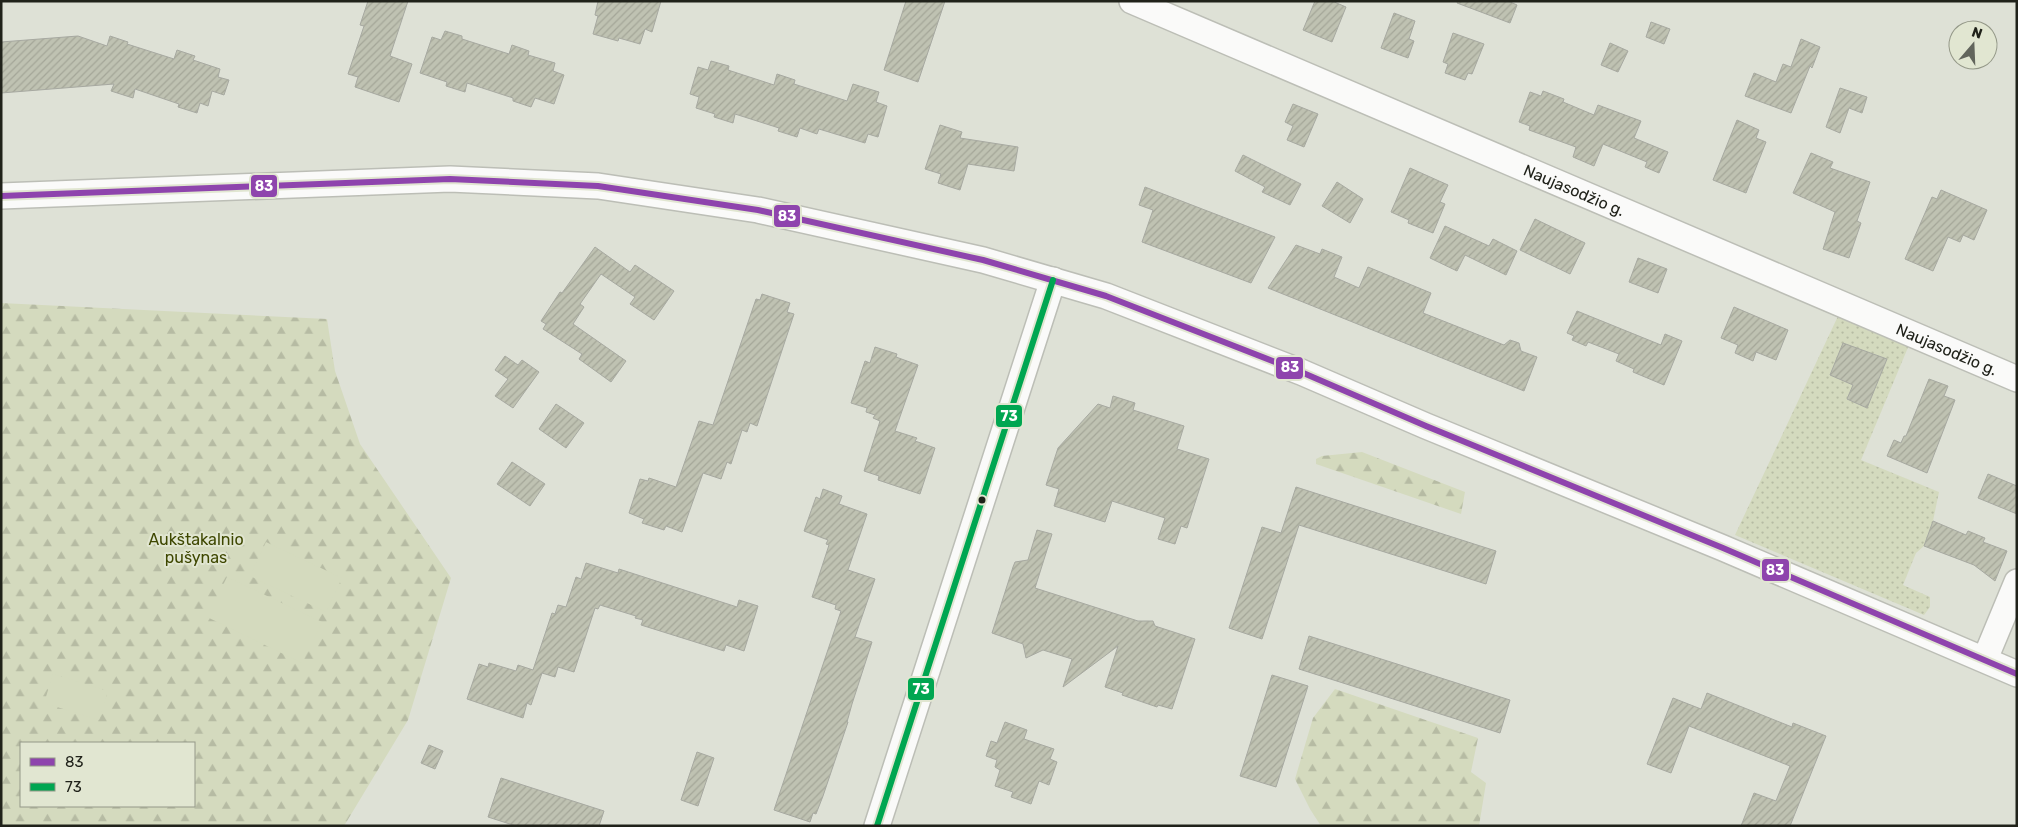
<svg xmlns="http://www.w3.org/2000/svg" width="2018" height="827" font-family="Rubik,sans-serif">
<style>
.grass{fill:url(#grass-dots)}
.forest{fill:url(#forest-firs);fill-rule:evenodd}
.pitch{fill:#d4dabe}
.building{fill:url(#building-hatch);stroke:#a7a9a1}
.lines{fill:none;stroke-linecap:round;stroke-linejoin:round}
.minor-casing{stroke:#bcbeb6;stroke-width:28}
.minor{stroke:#fafaf9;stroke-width:25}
.bus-1-casing{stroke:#e1e6d1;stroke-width:10}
.bus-2-casing{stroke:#e1e6d1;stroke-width:10}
.bus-1{stroke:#8e44ad;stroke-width:6}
.bus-2{stroke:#00a651;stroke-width:6}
.bus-dot{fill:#20221a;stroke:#e1e6d1;stroke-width:2}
.labels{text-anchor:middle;stroke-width:4;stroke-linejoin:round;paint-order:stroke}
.street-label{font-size:16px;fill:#20221a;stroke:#e1e6d1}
.park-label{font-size:16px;fill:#3e4700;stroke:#e1e6d1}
.line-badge{stroke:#e1e6d1;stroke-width:2}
.badge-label{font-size:14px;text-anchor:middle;font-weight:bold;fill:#fff}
</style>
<defs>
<pattern id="grass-dots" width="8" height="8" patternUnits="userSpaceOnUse" patternTransform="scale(1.25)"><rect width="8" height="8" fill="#d4dabe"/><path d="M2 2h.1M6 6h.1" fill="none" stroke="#b6bba3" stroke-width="1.8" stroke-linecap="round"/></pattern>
<pattern id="forest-firs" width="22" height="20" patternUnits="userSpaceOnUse" patternTransform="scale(1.25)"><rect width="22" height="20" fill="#d4dabe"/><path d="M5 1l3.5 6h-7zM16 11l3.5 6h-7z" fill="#b6bba3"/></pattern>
<pattern id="building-hatch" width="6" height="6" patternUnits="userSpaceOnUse" patternTransform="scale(1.25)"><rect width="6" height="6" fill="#bfc2b2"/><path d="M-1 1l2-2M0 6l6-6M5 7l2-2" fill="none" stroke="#a4a698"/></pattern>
</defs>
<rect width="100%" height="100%" fill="#dee1d6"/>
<polygon class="grass" points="1839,314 1909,345 1861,460 1939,492 1933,521 1924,546 1916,553 1903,585 1930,597 1930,607 1924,615 1735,535"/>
<g class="forest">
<path d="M1 303 327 319 335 371 360 444 451 578 408 720 344 826H1ZM21 743H194V806H21Z"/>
<polygon points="1362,452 1465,492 1461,514 1316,464 1316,459 1322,456"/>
<polygon points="1335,689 1478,738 1471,772 1486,783 1479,826 1321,826 1310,809 1295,779 1313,718"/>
</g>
<g class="pitch">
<polygon points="266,542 342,578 326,612 250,576"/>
<polygon points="227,577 322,622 302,663 207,617"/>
<polygon points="53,674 108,691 99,720 44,703"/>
</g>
<g class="building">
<polygon points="368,1 408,1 390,56 412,64 399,102 355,87 358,77 348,74 364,26 360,25"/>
<polygon points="598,1 661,1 652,32 645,29 640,44 619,38 618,41 593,34 598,16 595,15"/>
<polygon points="906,1 945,1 918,82 884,70"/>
<polygon points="1315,1 1332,1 1346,7 1332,42 1303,30"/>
<polygon points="1458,1 1508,1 1517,5 1510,23 1457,3"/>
<polygon points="1394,13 1415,21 1409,39 1414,41 1408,58 1381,48"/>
<polygon points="1651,22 1670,29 1664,44 1646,37"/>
<polygon points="445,31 462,36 462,39 509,54 512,45 529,51 528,55 555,63 553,71 564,75 554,104 535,98 531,107 513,101 513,98 467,83 465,92 446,86 447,82 420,73 432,37 441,40"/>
<polygon points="1453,33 1484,44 1472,74 1468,73 1465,80 1445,73 1448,64 1443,62"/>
<polygon points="78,36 107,46 110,36 128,42 127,44 174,59 177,50 195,56 193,60 220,69 218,77 229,80 224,95 212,91 208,106 200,103 197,113 178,107 179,104 135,89 133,98 111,91 114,84 1,93 1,42"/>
<polygon points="1801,39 1820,47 1812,68 1810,66 1791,113 1745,96 1754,73 1776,82 1783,64 1791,67"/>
<polygon points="1610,43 1628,51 1618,72 1601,65"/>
<polygon points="711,61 729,66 728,70 774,85 777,74 795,80 794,84 847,101 853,84 879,92 876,102 887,106 878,137 868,134 865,143 819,129 817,134 800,128 797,137 778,131 779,128 735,114 733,123 714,117 715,114 696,108 699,97 690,94 698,67 708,70"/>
<polygon points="1840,88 1867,97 1862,113 1849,108 1840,133 1826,127"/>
<polygon points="1543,91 1564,99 1563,102 1594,115 1598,105 1641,121 1634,138 1668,152 1659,173 1645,167 1647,162 1603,144 1594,166 1573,157 1576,147 1529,130 1530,126 1519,122 1530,92 1541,96"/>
<polygon points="1293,104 1318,114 1304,147 1287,140 1293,126 1285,122"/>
<polygon points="1737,120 1759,130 1756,138 1766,142 1746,193 1713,180"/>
<polygon points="940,125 962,132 960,138 1018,147 1014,171 968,164 960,190 938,183 941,174 925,169"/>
<polygon points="1811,153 1833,162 1830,168 1870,182 1857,221 1861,223 1849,258 1823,249 1835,212 1793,193"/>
<polygon points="1243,155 1301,184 1290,205 1262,192 1265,187 1235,171"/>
<polygon points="1410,168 1448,185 1440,202 1445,204 1433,233 1408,223 1409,220 1391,212"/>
<polygon points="1337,182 1363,199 1350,223 1322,206"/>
<polygon points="1145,187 1275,237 1251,283 1142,242 1153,210 1139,205"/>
<polygon points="1941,190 1987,210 1974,240 1963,235 1960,242 1948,237 1933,271 1905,259 1932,197 1937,199"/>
<polygon points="1535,219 1585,243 1570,274 1520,250"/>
<polygon points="1445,226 1489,246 1493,239 1517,251 1506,275 1465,255 1457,271 1430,258"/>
<polygon points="1296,245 1320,254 1322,249 1342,257 1334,277 1359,288 1368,267 1431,293 1423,313 1504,345 1510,340 1519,343 1521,351 1537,357 1524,391 1268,288"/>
<polygon points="595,247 630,272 635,265 674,291 654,320 630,304 635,297 601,274 580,304 584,307 573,324 626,361 611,382 579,359 582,354 543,329 546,324 541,321 560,292 562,293"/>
<polygon points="1638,258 1667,269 1658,293 1629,282"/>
<polygon points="762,294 790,303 787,312 794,314 757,426 750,423 747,432 742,430 731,464 727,462 721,479 703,473 682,532 666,526 664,530 642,523 644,519 629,513 640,479 648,481 649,478 676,487 699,421 713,425 756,299 760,300"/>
<polygon points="1734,307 1788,330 1776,360 1756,352 1753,361 1735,353 1738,345 1721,338"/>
<polygon points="1577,311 1661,345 1665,334 1682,341 1664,385 1633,372 1634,369 1616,361 1619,354 1588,342 1586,346 1572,340 1574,336 1567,333"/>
<polygon points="1843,343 1887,359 1867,408 1847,399 1853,385 1830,375"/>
<polygon points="875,347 897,354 896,357 918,365 895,431 917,438 915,441 935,448 920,494 878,480 879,476 864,471 880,421 873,418 875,415 866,412 867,408 851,403 865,361 870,363"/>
<polygon points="505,356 518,365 522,360 539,372 513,408 495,396 508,379 495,370"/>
<polygon points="1929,379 1948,386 1944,396 1955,400 1927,473 1887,456 1894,440 1901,443 1904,436 1906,436"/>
<polygon points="1113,396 1135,403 1133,410 1184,426 1177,449 1209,459 1187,528 1181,526 1175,544 1158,539 1165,518 1112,501 1105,522 1054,506 1059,489 1046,485 1058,448 1098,404 1110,408"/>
<polygon points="556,404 584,423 566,448 539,429"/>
<polygon points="512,462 545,484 530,506 497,484"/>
<polygon points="1988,474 2017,486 2017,514 1978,498"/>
<polygon points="1296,487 1496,551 1486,584 1299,525 1262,639 1229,628 1262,527 1281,533"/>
<polygon points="823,489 842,496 839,504 867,514 848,570 875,579 855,637 872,642 852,704 847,722 848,722 823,796 816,814 813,813 810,822 774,810 841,611 835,609 836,605 812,597 829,545 826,544 828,540 804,531 816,497 820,499"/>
<polygon points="1933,521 1966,535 1968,531 1985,538 1983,542 2007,551 1995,581 1974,565 1924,546"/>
<polygon points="1037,530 1052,534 1035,588 1138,621 1153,621 1155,626 1195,639 1172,709 1158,705 1157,707 1122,695 1123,693 1105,687 1118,646 1063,687 1072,659 1043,650 1026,658 1023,644 992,633 1013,567 1015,562 1028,560"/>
<polygon points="586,563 618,573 619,569 737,607 739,600 758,606 744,651 726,645 724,651 641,625 643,620 635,618 636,616 600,605 598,609 595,608 574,672 558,667 555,677 542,673 531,705 527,703 523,718 467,699 479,664 488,667 489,663 516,671 518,665 533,670 552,613 555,614 558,605 566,607 576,577 581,579"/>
<polygon points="1309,636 1510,700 1500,733 1299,669"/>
<polygon points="1272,675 1308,686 1276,787 1240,776"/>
<polygon points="1707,693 1792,727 1793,723 1826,736 1790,826 1741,826 1754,793 1776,801 1790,766 1689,726 1671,773 1647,764 1673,698 1701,709"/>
<polygon points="1005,722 1027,730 1024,739 1054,749 1050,759 1057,762 1049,785 1039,781 1031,804 1011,797 1013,792 995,786 1000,770 995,767 997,760 986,756 991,741 997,743"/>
<polygon points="429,745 443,751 435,769 421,763"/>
<polygon points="697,752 714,758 698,806 681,800"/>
<polygon points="501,778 604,811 599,826 516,826 488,817"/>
</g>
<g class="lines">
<defs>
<g id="minor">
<path id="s1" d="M1132 1 2017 379"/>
<polyline points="1,196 450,179 598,186 758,210 983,260 1106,296 1301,372 1426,426 1723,548 2017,674"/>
<polyline points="1985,659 2017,582"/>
<polyline points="877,826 1053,280"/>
</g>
</defs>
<use href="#minor" class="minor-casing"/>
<use href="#minor" class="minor"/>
<defs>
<polyline id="bus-1" points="1,196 450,179 598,186 758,210 983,260 1106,296 1301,372 1426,426 1723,548 2017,674"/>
<polyline id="bus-2" points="877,826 1053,280"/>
</defs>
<use href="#bus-1" class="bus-1-casing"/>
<use href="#bus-2" class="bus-2-casing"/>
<use href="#bus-1" class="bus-1"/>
<use href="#bus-2" class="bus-2"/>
</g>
<circle class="bus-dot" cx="982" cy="500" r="4.5"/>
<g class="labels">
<g class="street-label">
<text dy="6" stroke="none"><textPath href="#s1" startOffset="481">Naujasodžio g.</textPath></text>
<text dy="6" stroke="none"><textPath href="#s1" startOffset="886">Naujasodžio g.</textPath></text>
</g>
<g class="park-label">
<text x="196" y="545">Aukštakalnio<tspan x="196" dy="18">pušynas</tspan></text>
</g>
</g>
<g class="line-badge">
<rect x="250" y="174" width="28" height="24" rx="5" fill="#8e44ad"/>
<rect x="773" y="204" width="28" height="24" rx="5" fill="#8e44ad"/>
<rect x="1275" y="356" width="29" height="24" rx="5" fill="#8e44ad"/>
<rect x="995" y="404" width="28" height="24" rx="5" fill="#00a651"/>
<rect x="1761" y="558" width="29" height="24" rx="5" fill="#8e44ad"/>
<rect x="907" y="677" width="28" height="24" rx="5" fill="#00a651"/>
</g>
<g class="badge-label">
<text x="264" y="191">83</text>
<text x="787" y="221">83</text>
<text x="1290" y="372">83</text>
<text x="1009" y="421">73</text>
<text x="1775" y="575">83</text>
<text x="921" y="694">73</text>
</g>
<rect width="2018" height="827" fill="none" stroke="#20221a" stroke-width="5"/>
<rect x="20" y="742" width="175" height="65" fill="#e1e6d1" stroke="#949888"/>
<rect x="30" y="758" width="25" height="8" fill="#8e44ad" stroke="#949888"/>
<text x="65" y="767" font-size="15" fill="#20221a">83</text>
<rect x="30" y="783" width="25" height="8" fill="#00a651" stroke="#949888"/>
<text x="65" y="792" font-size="15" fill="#20221a">73</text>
<g transform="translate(1973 45) rotate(19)"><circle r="24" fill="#e1e6d1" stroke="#949888"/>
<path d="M0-4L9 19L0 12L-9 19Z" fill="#62655c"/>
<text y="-8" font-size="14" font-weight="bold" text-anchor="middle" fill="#20221a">N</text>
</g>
</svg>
